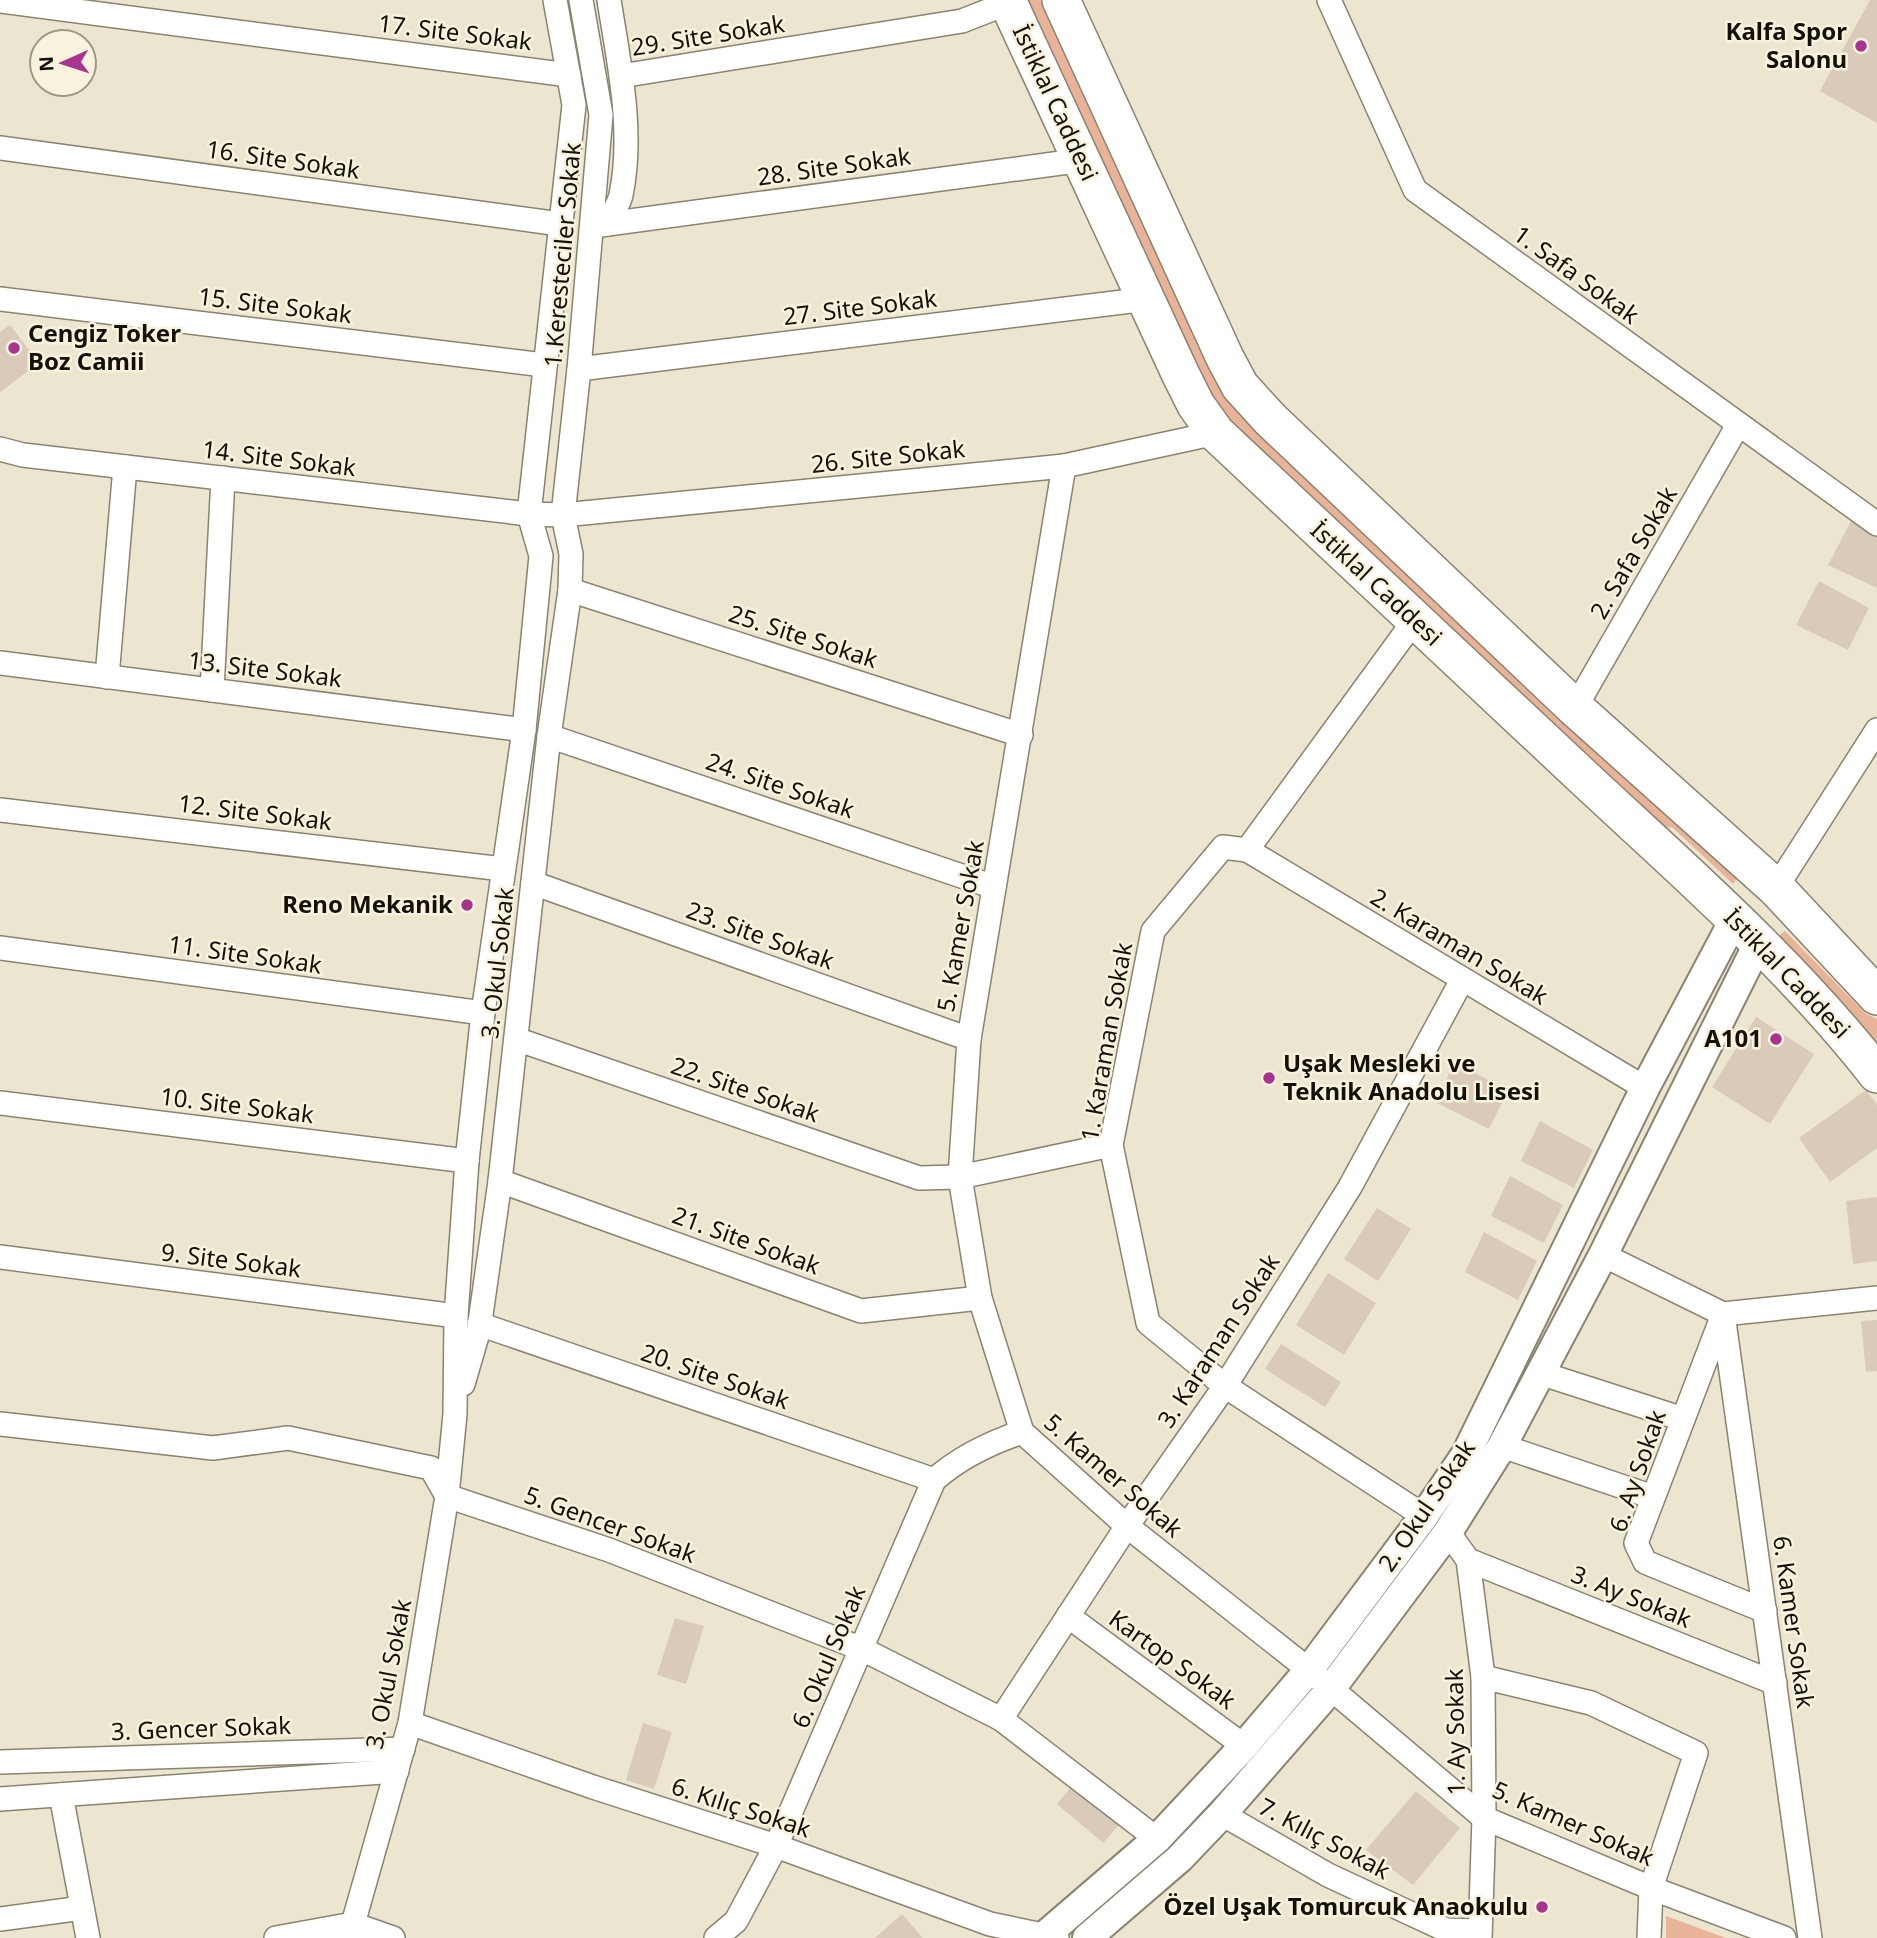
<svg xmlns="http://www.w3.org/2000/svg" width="1877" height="1938" font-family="'Noto Sans',sans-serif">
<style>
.green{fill:#e9b399}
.building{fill:#d9cab9}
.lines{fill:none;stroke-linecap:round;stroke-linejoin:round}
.minor-casing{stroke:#89836f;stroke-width:26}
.tertiary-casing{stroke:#89836f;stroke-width:32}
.primary-casing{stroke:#89836f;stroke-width:40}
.minor{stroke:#fff;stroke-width:23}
.tertiary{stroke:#fff;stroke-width:28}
.primary{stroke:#fff;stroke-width:37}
.poi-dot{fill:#a7348f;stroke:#f9f3dd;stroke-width:2.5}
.labels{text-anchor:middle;stroke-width:5;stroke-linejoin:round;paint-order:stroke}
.poi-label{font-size:24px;font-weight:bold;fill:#131109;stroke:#f9f3dd;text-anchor:end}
.street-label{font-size:24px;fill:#131109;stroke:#f9f3dd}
</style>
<rect width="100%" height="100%" fill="#ece6d0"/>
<g class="green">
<polygon points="1023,0 1045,0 1223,383 1739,875 1733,884 1673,828 1663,826 1568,741 1231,425 1212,400"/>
<polygon points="1785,931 1866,1014 1877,1019 1877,1046 1776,938"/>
<polygon points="1666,1916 1726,1938 1666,1938"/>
</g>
<g class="building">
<polygon points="1870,0 1877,0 1877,123 1820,91"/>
<polygon points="10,325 39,363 0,392 0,332"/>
<polygon points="1851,521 1877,535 1877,588 1828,565"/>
<polygon points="1819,581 1869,608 1848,650 1796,625"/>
<polygon points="1756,1017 1814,1054 1770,1124 1712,1087"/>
<polygon points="1455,1062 1508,1091 1489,1129 1435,1102"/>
<polygon points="1866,1090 1877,1105 1877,1148 1830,1182 1799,1138"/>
<polygon points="1540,1121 1593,1150 1574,1188 1521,1161"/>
<polygon points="1510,1176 1563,1205 1544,1243 1491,1216"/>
<polygon points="1877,1197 1877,1261 1853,1264 1846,1201"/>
<polygon points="1377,1208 1411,1229 1378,1281 1344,1259"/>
<polygon points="1484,1232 1537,1261 1518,1300 1465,1272"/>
<polygon points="1328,1273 1376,1303 1344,1355 1296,1325"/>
<polygon points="1877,1320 1877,1371 1866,1372 1861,1321"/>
<polygon points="1281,1344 1341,1382 1325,1407 1265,1369"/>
<polygon points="675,1618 704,1626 686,1684 657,1675"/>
<polygon points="643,1723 672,1732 654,1789 626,1780"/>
<polygon points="1075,1782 1122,1821 1103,1843 1057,1804"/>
<polygon points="1416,1791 1460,1828 1413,1885 1366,1850"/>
<polygon points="902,1914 923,1938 875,1938"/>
</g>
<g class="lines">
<defs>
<g id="minor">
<polyline points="1329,0 1415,190 1877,524"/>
<polyline points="0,1 569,75"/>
<polyline points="621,76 962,21 1008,3"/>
<polyline points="0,148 560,224"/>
<path d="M607 224C611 215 619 205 621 195 634 131 619 64 609 0"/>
<polyline points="593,226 1083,160"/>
<polyline points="0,299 544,365"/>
<polyline points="579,369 1147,299"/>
<polyline points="0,449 23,455 529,514 563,515 1064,466 1216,433"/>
<polyline points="1064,466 969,1039 960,1177 980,1298 1022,1432 1127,1526 1309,1670 1484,1818 1651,1888 1784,1938"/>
<polyline points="570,590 1021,735"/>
<polyline points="1414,621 1247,850 1223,847 1153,931 1111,1145 1148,1323 1225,1386 1424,1516"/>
<polyline points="0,663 524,730"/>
<polyline points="107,677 125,467"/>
<polyline points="212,690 223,478"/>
<polyline points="1575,708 1738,425"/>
<polyline points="549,736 994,887"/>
<polyline points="0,810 503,869"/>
<polyline points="1247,850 1645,1088"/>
<polyline points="533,883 969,1039"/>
<polyline points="1776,888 1877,730"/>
<polyline points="0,948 483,1013"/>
<polyline points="516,1039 919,1178 960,1177 1111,1145"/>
<polyline points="0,1103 467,1161"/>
<polyline points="500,1181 861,1311 980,1298"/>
<polyline points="1603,1255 1723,1314 1877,1298"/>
<polyline points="0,1257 456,1316"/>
<polyline points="1723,1314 1810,1938"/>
<polyline points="1722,1317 1636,1543 1645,1562 1765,1611"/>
<polyline points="479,1324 934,1480"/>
<polyline points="1540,1373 1683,1419"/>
<polyline points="463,1384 479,1329 500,1181 549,736 570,590 571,554 563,515 579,369 601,115 581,0"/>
<polyline points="0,1424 213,1448 288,1438 431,1468 447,1496 609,1550 862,1649 1001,1719 1157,1839"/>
<polyline points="1502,1446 1653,1497"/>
<polyline points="1448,1532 1468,1560 1483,1677 1484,1818 1480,1938"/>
<polyline points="1468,1560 1775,1683"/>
<polyline points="1068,1616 1244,1746"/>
<polyline points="1483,1677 1591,1703 1696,1753 1651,1888 1649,1938"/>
<polyline points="1001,1719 1127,1526 1225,1386 1350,1187 1462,980"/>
<polyline points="410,1723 593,1787 776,1846 990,1924 1057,1938"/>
<polyline points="0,1762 403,1749"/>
<polyline points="61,1795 88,1938"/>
<polyline points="0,1799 397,1771"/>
<polyline points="1222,1814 1328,1875 1446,1930 1480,1931"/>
<polyline points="0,1919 82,1908"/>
<polyline points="276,1938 353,1924 393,1938"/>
<polyline points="349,1938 410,1723 447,1496 455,1414 456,1316 467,1161 483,1013 524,730 541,556 529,514 574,105 555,0"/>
<path d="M716 1938 736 1921 776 1846 934 1480C960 1457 989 1443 1022 1432"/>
</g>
<g id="tertiary">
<polyline points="1042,1938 1157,1839 1244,1746 1309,1670 1424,1516 1466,1454 1645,1088 1735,918"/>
<polyline points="1087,1938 1180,1858 1222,1814 1330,1690 1448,1532 1502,1446 1603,1255 1759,942"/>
</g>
<g id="primary">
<path d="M1007 0 1180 373 1196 405 1216 433C1338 548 1460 663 1583 777 1685 872 1791 964 1877 1074"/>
<polyline points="1061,0 1225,358 1240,386 1270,419 1575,708 1776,888 1877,996"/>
</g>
</defs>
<use href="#minor" class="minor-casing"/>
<use href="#tertiary" class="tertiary-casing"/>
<use href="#primary" class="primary-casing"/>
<use href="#minor" class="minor"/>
<use href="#tertiary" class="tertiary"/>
<use href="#primary" class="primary"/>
</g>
<g class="poi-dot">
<circle cx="1861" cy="46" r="7"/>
<circle cx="14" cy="348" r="7"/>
<circle cx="467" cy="905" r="7"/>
<circle cx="1776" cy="1039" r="7"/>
<circle cx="1269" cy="1078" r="7"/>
<circle cx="1542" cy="1907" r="7"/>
</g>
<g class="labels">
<g class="poi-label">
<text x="1847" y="40">Kalfa Spor<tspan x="1847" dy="28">Salonu</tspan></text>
<text x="28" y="342" text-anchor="start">Cengiz Toker<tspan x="28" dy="28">Boz Camii</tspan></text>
<text x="453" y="913">Reno Mekanik</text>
<text x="1762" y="1047">A101</text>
<text x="1283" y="1072" text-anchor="start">Uşak Mesleki ve<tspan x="1283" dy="28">Teknik Anadolu Lisesi</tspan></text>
<text x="1528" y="1915">Özel Uşak Tomurcuk Anaokulu</text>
</g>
<g class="street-label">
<text transform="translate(455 33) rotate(7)" y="8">17. Site Sokak</text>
<text transform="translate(708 36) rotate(-9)" y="8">29. Site Sokak</text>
<text transform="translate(1055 103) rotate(65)" y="8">İstiklal Caddesi</text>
<text transform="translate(283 160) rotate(8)" y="8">16. Site Sokak</text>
<text transform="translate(834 167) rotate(-8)" y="8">28. Site Sokak</text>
<text transform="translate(563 255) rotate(-85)" y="8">1.Keresteciler Sokak</text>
<text transform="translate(1576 275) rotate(36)" y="8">1. Safa Sokak</text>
<text transform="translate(275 306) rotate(7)" y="8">15. Site Sokak</text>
<text transform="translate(860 308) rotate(-7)" y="8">27. Site Sokak</text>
<text transform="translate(888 457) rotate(-6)" y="8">26. Site Sokak</text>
<text transform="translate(279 459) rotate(7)" y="8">14. Site Sokak</text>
<text transform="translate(1634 553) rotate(-60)" y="8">2. Safa Sokak</text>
<text transform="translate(1376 584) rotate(43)" y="8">İstiklal Caddesi</text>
<text transform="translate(803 637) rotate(18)" y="8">25. Site Sokak</text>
<text transform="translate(265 670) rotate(7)" y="8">13. Site Sokak</text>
<text transform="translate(780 786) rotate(19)" y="8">24. Site Sokak</text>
<text transform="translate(255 813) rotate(7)" y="8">12. Site Sokak</text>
<text transform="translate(961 926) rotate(-80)" y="8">5. Kamer Sokak</text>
<text transform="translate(760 936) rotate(20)" y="8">23. Site Sokak</text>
<text transform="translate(1459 947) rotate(31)" y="8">2. Karaman Sokak</text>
<text transform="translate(245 955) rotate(8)" y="8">11. Site Sokak</text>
<text transform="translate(498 963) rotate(-84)" y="8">3. Okul Sokak</text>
<text transform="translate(1787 974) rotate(46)" y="8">İstiklal Caddesi</text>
<text transform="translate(1107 1042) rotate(-80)" y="8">1. Karaman Sokak</text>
<text transform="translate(745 1090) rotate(19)" y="8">22. Site Sokak</text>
<text transform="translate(237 1106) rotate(7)" y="8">10. Site Sokak</text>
<text transform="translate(746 1241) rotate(20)" y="8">21. Site Sokak</text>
<text transform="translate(231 1261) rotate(7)" y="8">9. Site Sokak</text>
<text transform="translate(1219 1341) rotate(-57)" y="8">3. Karaman Sokak</text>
<text transform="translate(715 1377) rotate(19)" y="8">20. Site Sokak</text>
<text transform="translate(1638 1471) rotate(-71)" y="8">6. Ay Sokak</text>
<text transform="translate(1113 1476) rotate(41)" y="8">5. Kamer Sokak</text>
<text transform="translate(1427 1506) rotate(-56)" y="8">2. Okul Sokak</text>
<text transform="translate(610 1525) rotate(20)" y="8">5. Gencer Sokak</text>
<text transform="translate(1631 1597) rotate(22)" y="8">3. Ay Sokak</text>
<text transform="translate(1793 1622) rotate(82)" y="8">6. Kamer Sokak</text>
<text transform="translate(829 1657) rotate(-67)" y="8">6. Okul Sokak</text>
<text transform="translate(1172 1660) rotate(36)" y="8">Kartop Sokak</text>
<text transform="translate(389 1674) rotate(-79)" y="8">3. Okul Sokak</text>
<text transform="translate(201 1729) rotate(-2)" y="8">3. Gencer Sokak</text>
<text transform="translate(1456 1732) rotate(-91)" y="8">1. Ay Sokak</text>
<text transform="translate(741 1808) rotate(18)" y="8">6. Kılıç Sokak</text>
<text transform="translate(1573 1824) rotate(24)" y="8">5. Kamer Sokak</text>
<text transform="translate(1324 1839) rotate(28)" y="8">7. Kılıç Sokak</text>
</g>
</g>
<g transform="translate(63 63) rotate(267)"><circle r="33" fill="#f9f3dd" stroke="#9d9988" stroke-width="2"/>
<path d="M0-5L12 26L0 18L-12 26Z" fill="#a7348f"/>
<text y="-10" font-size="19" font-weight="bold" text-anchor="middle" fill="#131109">N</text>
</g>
</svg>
